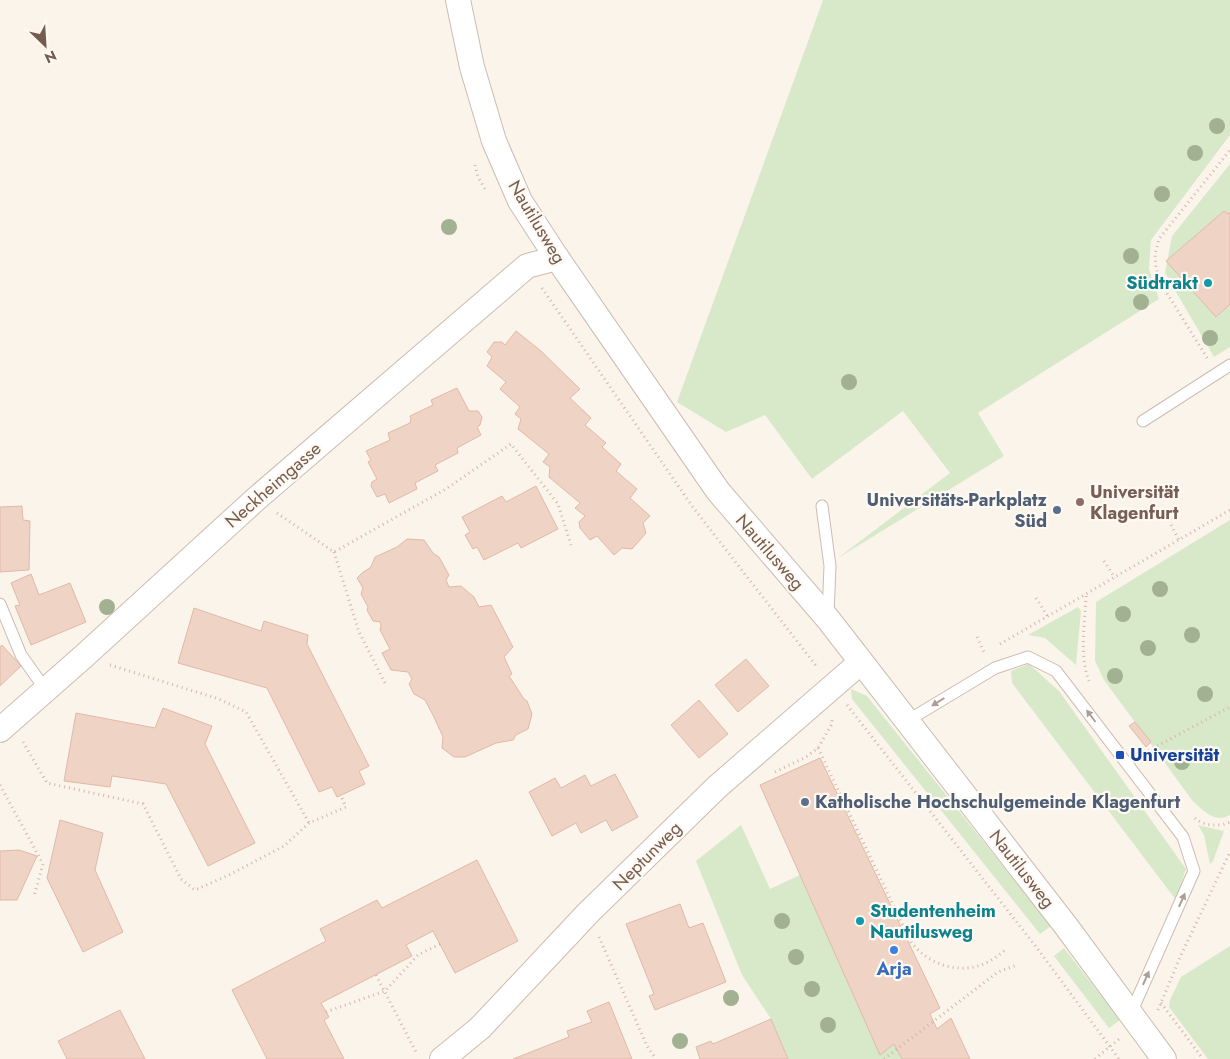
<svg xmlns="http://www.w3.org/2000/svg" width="1230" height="1059" font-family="Jost,sans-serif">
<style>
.green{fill:#d8e9ca}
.building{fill:#efd3c5;stroke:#e1b9a6}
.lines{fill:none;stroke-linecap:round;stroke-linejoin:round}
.service-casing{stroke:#cdbcb1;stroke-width:13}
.minor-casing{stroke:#cdbcb1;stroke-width:26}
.path{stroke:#d5b6a7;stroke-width:3;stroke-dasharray:1 4;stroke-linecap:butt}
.service{stroke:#fff;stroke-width:11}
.minor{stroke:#fff;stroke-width:24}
.tree{fill:#a2b191}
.oneway{fill:#ad9d95}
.culture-dot{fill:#0f9aa8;stroke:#fef9f2;stroke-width:2}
.education-dot{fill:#8d6e63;stroke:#fef9f2;stroke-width:2}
.service-dot{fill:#5c6f8a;stroke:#fef9f2;stroke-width:2}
.transit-dot{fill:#1a4fb4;stroke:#fef9f2;stroke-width:2}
.shop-dot{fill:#3f7fe0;stroke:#fef9f2;stroke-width:2}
.labels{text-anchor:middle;stroke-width:4.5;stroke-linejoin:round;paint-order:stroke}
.street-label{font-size:18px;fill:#765b4f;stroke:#fef9f2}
.culture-label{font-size:18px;font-weight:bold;fill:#0d838f;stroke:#fef9f2;text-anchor:end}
.education-label{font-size:18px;font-weight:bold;fill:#785e54;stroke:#fef9f2;text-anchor:start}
.service-label{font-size:18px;font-weight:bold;fill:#4e5e75;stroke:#fef9f2;text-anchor:end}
.transit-label{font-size:18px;font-weight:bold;fill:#164399;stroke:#fef9f2;text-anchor:start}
.shop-label{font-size:18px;font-weight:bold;fill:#366cbe;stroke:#fef9f2}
</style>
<rect width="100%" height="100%" fill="#fbf4eb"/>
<g class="green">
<polygon points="823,0 1230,0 1230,135 1151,240 1149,269 1159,299 978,413 1004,456 838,558 950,473 903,411 812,479 765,415 726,432 677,402"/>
<polygon points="1230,164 1230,212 1228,214 1224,211 1166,261 1230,304 1230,347 1214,357 1165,273 1172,236"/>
<path d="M1230 520V815C1215 824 1202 810 1192 800L1104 680 1095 661 1096 602Z"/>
<polygon points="1078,607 1081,611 1076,665 1045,638 1028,635"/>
<polygon points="1029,664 1059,691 1186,869 1176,900 1012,683 1011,671"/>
<polygon points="851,689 867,696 1051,926 1040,934 852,699"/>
<polygon points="741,825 770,889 800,875 880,1054 894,1044 902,1059 788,1059 771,1019 742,975 696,861"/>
<polygon points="1198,825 1224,831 1213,861 1210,864 1204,835"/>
<polygon points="1230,946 1230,1059 1208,1059 1169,1007 1170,1000 1181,977"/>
<polygon points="1064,948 1120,1020 1109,1028 1054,956"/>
</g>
<g class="building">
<polygon points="1224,211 1228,214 1230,212 1230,304 1216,317 1166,261"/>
<polygon points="516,331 541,351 580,389 570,398 591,418 585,425 606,443 602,447 621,464 616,471 637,489 630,498 650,516 643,523 646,533 632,549 622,548 614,555 597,536 590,540 580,528 579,522 585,516 575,508 580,503 549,477 550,467 543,462 549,454 518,429 521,419 515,414 520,407 500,389 506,382 487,366 492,357 487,352 494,342 502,342 505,345"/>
<polygon points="457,388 469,411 478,411 482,417 480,425 477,427 481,435 457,448 458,453 435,465 438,471 415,483 417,489 389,503 385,494 377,497 371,486 372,482 377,479 368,462 371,460 366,451 390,440 388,433 410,423 411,419 410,416 433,405 431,400"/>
<polygon points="536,486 558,529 521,548 518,543 484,560 477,547 473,549 465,535 470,532 462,517 502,496 506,502"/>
<polygon points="22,506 23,520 30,521 29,570 0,572 0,507"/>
<polygon points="407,539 424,540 433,553 439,557 449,575 446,580 449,587 461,586 474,597 479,607 491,605 513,647 504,657 512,674 509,676 524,699 527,701 532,714 528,729 516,735 513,740 496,743 465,757 454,757 442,748 443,737 434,717 425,700 414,694 409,684 412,679 408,672 391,670 382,653 390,649 380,630 381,625 380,622 373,621 367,610 368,607 361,594 363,588 357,578 362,573 371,567 375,557 397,547"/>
<polygon points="31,574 39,595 70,583 86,622 31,645 15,606 20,605 11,583"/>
<polygon points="194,608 261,631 264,621 308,635 307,644 369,766 359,771 365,784 337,797 332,787 319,792 267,688 178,663"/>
<polygon points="2,645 21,666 0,686 0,647"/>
<polygon points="746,659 769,686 738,712 715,685"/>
<polygon points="699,700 728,734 699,758 671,725"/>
<polygon points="163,708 212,726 205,744 255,843 208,866 166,784 112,776 110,787 64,781 76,713 155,728"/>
<polygon points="1135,722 1151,742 1146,747 1129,726"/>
<polygon points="820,758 940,1008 930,1014 937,1029 951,1018 970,1059 902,1059 894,1044 880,1055 760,785"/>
<polygon points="615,774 638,817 612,831 606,820 581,833 576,823 552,836 529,792 555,778 561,788 585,775 591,786"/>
<polygon points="60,820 103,833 95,870 123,932 83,952 47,878"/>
<polygon points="19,850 37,856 17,900 0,900 0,851"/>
<polygon points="477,860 518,941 455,973 433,931 406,945 412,956 321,1003 329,1017 324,1020 344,1059 267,1059 232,990 326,941 320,929 377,900 382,908"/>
<polygon points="680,904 689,928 703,923 726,982 655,1010 649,996 654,994 626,924"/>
<polygon points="609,1002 632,1059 513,1059 569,1037 567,1031 592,1022 587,1011"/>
<polygon points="120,1010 145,1059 67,1059 58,1041"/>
<polygon points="771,1019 788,1059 700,1059 696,1047 711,1041 713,1044"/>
</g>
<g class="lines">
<defs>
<g id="service">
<polyline points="1143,421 1230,365"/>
<polyline points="822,506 830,566 828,615"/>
<polyline points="0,604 21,655 45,689"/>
<polyline points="907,721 995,668 1028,657 1056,671 1183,837 1194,871 1131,1013"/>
</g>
<g id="minor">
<polyline points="458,0 472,67 494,141 520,201 557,258 718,491 828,619 1066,926 1164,1059"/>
<polyline points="0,730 83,657 256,499 527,266 557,258"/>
<polyline points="442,1059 480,1028 588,913 717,787 861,662"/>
</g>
</defs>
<use href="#service" class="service-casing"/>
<use href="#minor" class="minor-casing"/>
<g class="path">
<polyline points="475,165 478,177 485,189"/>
<polyline points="542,288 692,506 817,667"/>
<polyline points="1207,358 1167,293 1156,269 1155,254 1159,239 1230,150"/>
<polyline points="277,513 334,552 446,489 511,444 558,504 571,545"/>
<polyline points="1171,525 1179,540"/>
<polyline points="334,552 359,632 385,683"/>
<polyline points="1104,561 1115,578"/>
<path d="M1086 596C1085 624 1079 655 1089 681"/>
<polyline points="1036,598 1048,617"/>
<polyline points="977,637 984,652"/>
<polyline points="1000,644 1230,510"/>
<polyline points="110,665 219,699 246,712 309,823"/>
<polyline points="847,705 1037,948 1119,1059"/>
<polyline points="23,742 47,783 143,804 181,879 195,890 229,875 284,846 309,823 346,807 341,796"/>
<path d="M818 748 911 942C927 963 955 974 981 965 990 962 998 956 1005 950"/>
<polyline points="1144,753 1230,707"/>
<polyline points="775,772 806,757 818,748 832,724 832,720"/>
<polyline points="0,785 43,864 34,896"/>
<path d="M1195 818C1203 826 1219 827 1230 822"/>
<polyline points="599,937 647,1046 656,1059"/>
<polyline points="376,975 417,1054"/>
<polyline points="1161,1003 1203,1059"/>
<polyline points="1158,1010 1181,955 1230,852"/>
<polyline points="326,1012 385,991 418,955 440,944"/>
<polyline points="884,1059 998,972 1017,965"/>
<polyline points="1095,1059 1119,1039"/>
</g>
<use href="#service" class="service"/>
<use href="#minor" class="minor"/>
</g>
<g class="tree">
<circle cx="1217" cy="126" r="8"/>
<circle cx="1195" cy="153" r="8"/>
<circle cx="1162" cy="194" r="8"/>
<circle cx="449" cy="227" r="8"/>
<circle cx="1131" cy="256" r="8"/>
<circle cx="1141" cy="302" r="8"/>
<circle cx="1210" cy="338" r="8"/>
<circle cx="849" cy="382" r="8"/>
<circle cx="1160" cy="589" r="8"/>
<circle cx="107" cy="607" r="8"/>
<circle cx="1123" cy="614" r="8"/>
<circle cx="1192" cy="635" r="8"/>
<circle cx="1148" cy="648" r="8"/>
<circle cx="1115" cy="676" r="8"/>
<circle cx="1205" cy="694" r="8"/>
<circle cx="1182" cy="762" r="8"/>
<circle cx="782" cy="921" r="8"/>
<circle cx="796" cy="957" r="8"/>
<circle cx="812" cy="989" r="8"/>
<circle cx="731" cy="998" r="8"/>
<circle cx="828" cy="1025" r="8"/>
<circle cx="680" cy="1041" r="8"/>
</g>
<defs><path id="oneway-solid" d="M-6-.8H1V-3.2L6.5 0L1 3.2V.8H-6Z" transform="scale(1.25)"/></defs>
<g class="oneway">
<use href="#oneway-solid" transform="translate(938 702) rotate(148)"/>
<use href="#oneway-solid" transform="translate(1091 716) rotate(-127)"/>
<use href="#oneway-solid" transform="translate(1182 900) rotate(-66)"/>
<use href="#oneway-solid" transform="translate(1146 978) rotate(-66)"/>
</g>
<g class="culture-dot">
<circle cx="1208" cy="283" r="5"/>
<circle cx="860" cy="921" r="5"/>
</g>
<circle class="education-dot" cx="1080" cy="502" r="5"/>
<g class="service-dot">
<circle cx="1057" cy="510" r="5"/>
<circle cx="805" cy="802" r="5"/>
</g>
<rect class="transit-dot" x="1115" y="750" width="10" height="10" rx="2.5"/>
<circle class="shop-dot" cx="894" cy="950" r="5"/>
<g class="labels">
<g class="street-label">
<text transform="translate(537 222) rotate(59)" y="6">Nautilusweg</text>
<text transform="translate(273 485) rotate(-41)" y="6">Neckheimgasse</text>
<text transform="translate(770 552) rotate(49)" y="6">Nautilusweg</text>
<text transform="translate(647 856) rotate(-45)" y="6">Neptunweg</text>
<text transform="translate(1022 869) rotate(52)" y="6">Nautilusweg</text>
</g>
<g class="culture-label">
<text x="1198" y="289">Südtrakt</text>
<text x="870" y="917" text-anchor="start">Studentenheim<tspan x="870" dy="21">Nautilusweg</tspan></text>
</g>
<g class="education-label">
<text x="1090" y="498">Universität<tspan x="1090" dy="21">Klagenfurt</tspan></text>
</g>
<g class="service-label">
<text x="1047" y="506">Universitäts-Parkplatz<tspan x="1047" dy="21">Süd</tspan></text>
<text x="815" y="808" text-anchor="start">Katholische Hochschulgemeinde Klagenfurt</text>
</g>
<g class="transit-label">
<text x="1130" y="761">Universität</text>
</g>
<g class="shop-label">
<text x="894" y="975">Arja</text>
</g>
</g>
<g transform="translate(45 45) rotate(155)" stroke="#fef9f2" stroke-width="4" paint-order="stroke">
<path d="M0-4L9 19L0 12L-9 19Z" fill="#765b4f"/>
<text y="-8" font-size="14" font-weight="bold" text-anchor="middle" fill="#765b4f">N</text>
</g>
</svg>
